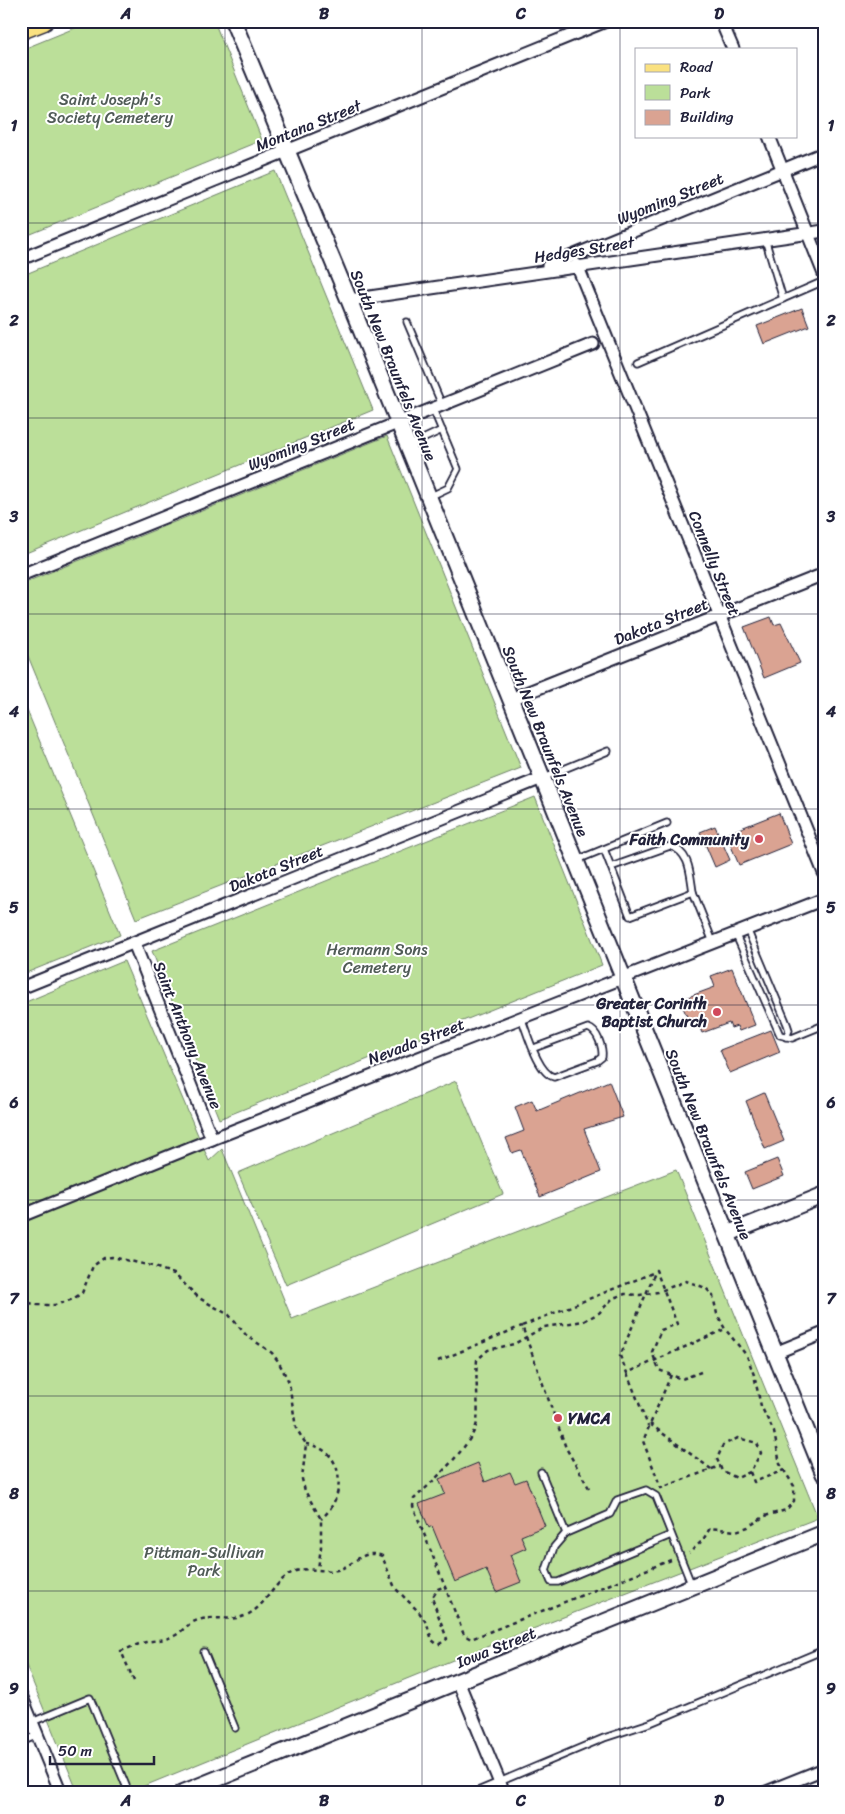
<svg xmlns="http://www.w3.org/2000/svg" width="845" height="1814" font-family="Sriracha,sans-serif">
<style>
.green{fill:#bbdf99;stroke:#6e806a}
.building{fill:#daa392;stroke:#22223b}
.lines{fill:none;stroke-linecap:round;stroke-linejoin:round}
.service-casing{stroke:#22223b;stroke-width:9}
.minor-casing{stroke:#22223b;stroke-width:15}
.secondary-casing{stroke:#22223b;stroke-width:19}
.primary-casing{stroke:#22223b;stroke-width:21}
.path{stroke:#22223b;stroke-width:2.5;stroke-dasharray:4 4;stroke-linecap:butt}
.service{stroke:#fff;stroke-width:5.5}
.minor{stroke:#fff;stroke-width:11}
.secondary{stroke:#fff;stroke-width:15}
.primary{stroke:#fae180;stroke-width:18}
.grid{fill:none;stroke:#22223b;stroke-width:1;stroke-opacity:0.55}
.poi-dot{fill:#d1495b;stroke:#fff;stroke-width:2}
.labels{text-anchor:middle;stroke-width:4;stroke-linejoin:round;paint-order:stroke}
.park-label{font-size:16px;fill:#505b57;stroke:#fff}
.street-label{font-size:16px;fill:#22223b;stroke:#fff}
.poi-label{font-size:16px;font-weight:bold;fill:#22223b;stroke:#fff;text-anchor:end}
.neatline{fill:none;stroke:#22223b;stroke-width:2}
.grid-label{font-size:16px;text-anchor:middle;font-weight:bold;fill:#22223b}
</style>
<rect width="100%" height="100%" fill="#fff"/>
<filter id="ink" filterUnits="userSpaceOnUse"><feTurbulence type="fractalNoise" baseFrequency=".02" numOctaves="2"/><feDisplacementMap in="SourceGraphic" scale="10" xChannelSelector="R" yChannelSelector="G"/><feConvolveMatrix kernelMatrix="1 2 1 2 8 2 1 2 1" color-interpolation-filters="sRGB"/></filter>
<g filter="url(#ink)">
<g class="green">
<polygon points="92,21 214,21 262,140 21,238 21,50"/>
<polygon points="275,171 373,410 21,555 21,276"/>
<polygon points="387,436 521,768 136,919 21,639 21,584"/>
<polygon points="21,696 120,935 21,975"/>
<polygon points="535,797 602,965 219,1119 152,951"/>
<polygon points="124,961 209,1161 222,1149 292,1319 676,1170 818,1518 453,1660 127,1793 78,1793 21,1653 21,1004"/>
<polygon points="456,1081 503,1194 286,1285 238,1173"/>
</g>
<g class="building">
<polygon points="802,308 809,326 764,344 757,326"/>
<polygon points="771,617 774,625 781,623 800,663 764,678 744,627"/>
<polygon points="779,813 791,844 739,865 726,834"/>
<polygon points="715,826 730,860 715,867 700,832"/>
<polygon points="732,968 755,1025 739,1031 737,1026 731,1028 729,1023 702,1033 699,1026 692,1029 680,1000 715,987 711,976"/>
<polygon points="771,1030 780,1052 730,1073 720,1050"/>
<polygon points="609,1081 623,1117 584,1129 601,1172 540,1197 521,1150 512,1153 506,1138 524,1131 515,1107 532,1100 537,1111"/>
<polygon points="764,1093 784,1141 765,1149 746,1101"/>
<polygon points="777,1159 784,1176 752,1189 745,1172"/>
<polygon points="478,1463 485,1482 510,1472 515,1483 526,1479 545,1526 521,1536 526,1548 510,1555 521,1582 496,1592 486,1569 455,1582 432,1526 429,1528 419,1504 445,1494 439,1479"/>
</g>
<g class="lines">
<defs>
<g id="service">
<polyline points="765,239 783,299"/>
<polyline points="407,322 442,405"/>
<polyline points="638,362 824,281"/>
<polyline points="410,445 442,430"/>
<polyline points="429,497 448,488 458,469 433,409"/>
<polyline points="542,778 608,751"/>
<polyline points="604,849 630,916 693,892 713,942"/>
<polyline points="577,860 667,823"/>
<path d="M611 867 670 846C690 852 690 873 693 892"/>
<polyline points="747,929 787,1024 789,1030 786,1037"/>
<polyline points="735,933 780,1035 792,1038 824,1025"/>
<path d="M521 1017C527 1032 538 1074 554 1077L597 1061 602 1057C603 1048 598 1031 588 1028L534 1048"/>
<polyline points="541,1472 566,1533"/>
<polyline points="671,1535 558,1582 551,1582 546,1570 554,1547 566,1533 610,1514 617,1500 646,1490 656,1496 692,1586"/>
<polyline points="204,1652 235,1728"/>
<polyline points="32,1722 90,1698 129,1793"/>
<polyline points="21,1742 38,1735"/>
<polyline points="473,1793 604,1738 650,1723 824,1650"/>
</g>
<g id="minor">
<polyline points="721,21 733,49"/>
<polyline points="769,136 824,274"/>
<polyline points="21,259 606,21"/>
<polyline points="577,265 824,873"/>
<polyline points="548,266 824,153"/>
<polyline points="349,300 824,231"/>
<polyline points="21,575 593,344"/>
<polyline points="511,699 824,574"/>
<polyline points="134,943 212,1139"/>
<polyline points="21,988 542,778"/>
<polyline points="21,1216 212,1139 824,899"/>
<polyline points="775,1353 824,1333"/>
<polyline points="458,1681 504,1793"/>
<polyline points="21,1695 61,1793"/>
<polyline points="764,1793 824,1769"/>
</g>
<g id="secondary">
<polyline points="233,21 349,300 824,1474"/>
<polyline points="727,1234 824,1195"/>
<polyline points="182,1793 824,1533"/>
</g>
<polyline id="primary" points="21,30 44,21"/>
</defs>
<use href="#service" class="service-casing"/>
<use href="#minor" class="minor-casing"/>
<use href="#secondary" class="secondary-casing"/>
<use href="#primary" class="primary-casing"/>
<g class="path">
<polyline points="21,1301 38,1305 55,1305 73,1299 82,1293 93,1266 104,1258 112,1257 152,1266 174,1274 199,1298 229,1315 246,1335 272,1353 278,1361 289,1382 296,1428 306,1444 302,1479 305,1491 321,1519 321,1547 318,1569"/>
<polyline points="438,1361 522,1326"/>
<polyline points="701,1372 682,1379 671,1375 643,1441 661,1488 720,1466"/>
<polyline points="627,1373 648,1426"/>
<polyline points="671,1375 659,1370 652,1352 661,1330 677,1324 656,1270 620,1356 627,1373 725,1329"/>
<polyline points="650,1424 711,1469"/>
<path d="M306 1444C345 1449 348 1496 321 1519"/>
<polyline points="750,1472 737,1478 722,1471 717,1459 723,1445 738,1438 757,1443 761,1453 750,1472 754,1482 784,1470"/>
<polyline points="589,1488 566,1448 522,1326 655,1272"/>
<path d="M671 1560 471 1639 464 1635 413 1506 414 1499C430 1484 474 1444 477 1422 479 1402 475 1381 477 1360L488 1350 514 1344 544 1327 584 1321 599 1313 613 1298 625 1294 640 1295 658 1292 686 1281 706 1288 713 1296 717 1314 725 1329 747 1356 754 1375 761 1406 774 1432 780 1464 794 1486V1501L786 1510 765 1516 748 1527 736 1531 710 1528 703 1540 689 1553"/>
<path d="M134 1681 121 1651C130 1648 137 1644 146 1642 156 1640 167 1640 176 1635 185 1629 190 1621 202 1619 217 1616 232 1622 247 1615 265 1606 272 1586 288 1575 304 1564 320 1573 337 1570 354 1566 362 1548 382 1556L395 1588 419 1612 427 1624 432 1640 438 1645 447 1639 432 1598 438 1589 445 1586"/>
</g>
<use href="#service" class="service"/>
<use href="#minor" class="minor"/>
<use href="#secondary" class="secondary"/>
<use href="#primary" class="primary"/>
</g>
</g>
<path class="grid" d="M225 21V1793M422 21V1793M620 21V1793M21 223H824M21 418H824M21 614H824M21 809H824M21 1005H824M21 1200H824M21 1396H824M21 1591H824"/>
<g class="poi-dot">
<circle cx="759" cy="839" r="5"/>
<circle cx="717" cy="1012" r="5"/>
<circle cx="558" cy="1418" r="5"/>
</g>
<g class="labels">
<g class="park-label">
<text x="110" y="105">Saint Joseph's<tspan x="110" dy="18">Society Cemetery</tspan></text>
<text x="377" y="955">Hermann Sons<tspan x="377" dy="18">Cemetery</tspan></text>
<text x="204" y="1558">Pittman-Sullivan<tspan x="204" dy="18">Park</tspan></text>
</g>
<g class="street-label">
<text transform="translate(308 125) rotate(-22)" y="6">Montana Street</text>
<text transform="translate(670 198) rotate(-22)" y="6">Wyoming Street</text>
<text transform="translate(584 249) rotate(-9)" y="6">Hedges Street</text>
<text transform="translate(394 365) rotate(68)" y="6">South New Braunfels Avenue</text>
<text transform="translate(301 444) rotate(-22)" y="6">Wyoming Street</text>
<text transform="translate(715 563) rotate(68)" y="6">Connelly Street</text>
<text transform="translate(661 621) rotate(-22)" y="6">Dakota Street</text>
<text transform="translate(546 741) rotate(68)" y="6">South New Braunfels Avenue</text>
<text transform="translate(276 868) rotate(-22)" y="6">Dakota Street</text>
<text transform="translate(188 1035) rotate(68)" y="6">Saint Anthony Avenue</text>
<text transform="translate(416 1041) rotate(-21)" y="6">Nevada Street</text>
<text transform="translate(709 1144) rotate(68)" y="6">South New Braunfels Avenue</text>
<text transform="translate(496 1647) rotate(-22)" y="6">Iowa Street</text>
</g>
<g class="poi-label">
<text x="749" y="845">Faith Community</text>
<text x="707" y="1009">Greater Corinth<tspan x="707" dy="18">Baptist Church</tspan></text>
<text x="568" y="1424" text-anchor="start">YMCA</text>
</g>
</g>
<rect width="845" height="1814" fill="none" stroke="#fff" stroke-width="55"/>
<rect x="635" y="48" width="162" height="90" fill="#ffffff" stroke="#a7a7b1"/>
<rect x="645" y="64" width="25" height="8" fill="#fae180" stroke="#a7a7b1"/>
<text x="680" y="72" font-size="15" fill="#22223b">Road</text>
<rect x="645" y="85" width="25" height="15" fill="#bbdf99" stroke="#a7a7b1"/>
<text x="680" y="98" font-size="15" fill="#22223b">Park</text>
<rect x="645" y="110" width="25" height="15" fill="#daa392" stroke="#a7a7b1"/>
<text x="680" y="122" font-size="15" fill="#22223b">Building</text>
<path d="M50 1756v8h104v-8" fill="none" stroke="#22223b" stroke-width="2.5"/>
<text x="58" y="1756" font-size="15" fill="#22223b" stroke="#ffffff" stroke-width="4" paint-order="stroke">50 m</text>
<rect x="28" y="28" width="790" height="1758" class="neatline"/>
<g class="grid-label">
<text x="126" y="19">A</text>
<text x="324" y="19">B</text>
<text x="521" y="19">C</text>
<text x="719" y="19">D</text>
<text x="14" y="131">1</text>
<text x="831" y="131">1</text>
<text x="14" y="326">2</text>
<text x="831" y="326">2</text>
<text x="14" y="522">3</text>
<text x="831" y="522">3</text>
<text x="14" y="717">4</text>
<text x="831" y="717">4</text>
<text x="14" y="913">5</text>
<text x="831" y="913">5</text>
<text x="14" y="1108">6</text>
<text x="831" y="1108">6</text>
<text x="14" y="1304">7</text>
<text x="831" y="1304">7</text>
<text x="14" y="1499">8</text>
<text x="831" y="1499">8</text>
<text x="14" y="1694">9</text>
<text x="831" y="1694">9</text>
<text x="126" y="1806">A</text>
<text x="324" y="1806">B</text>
<text x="521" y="1806">C</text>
<text x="719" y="1806">D</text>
</g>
</svg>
